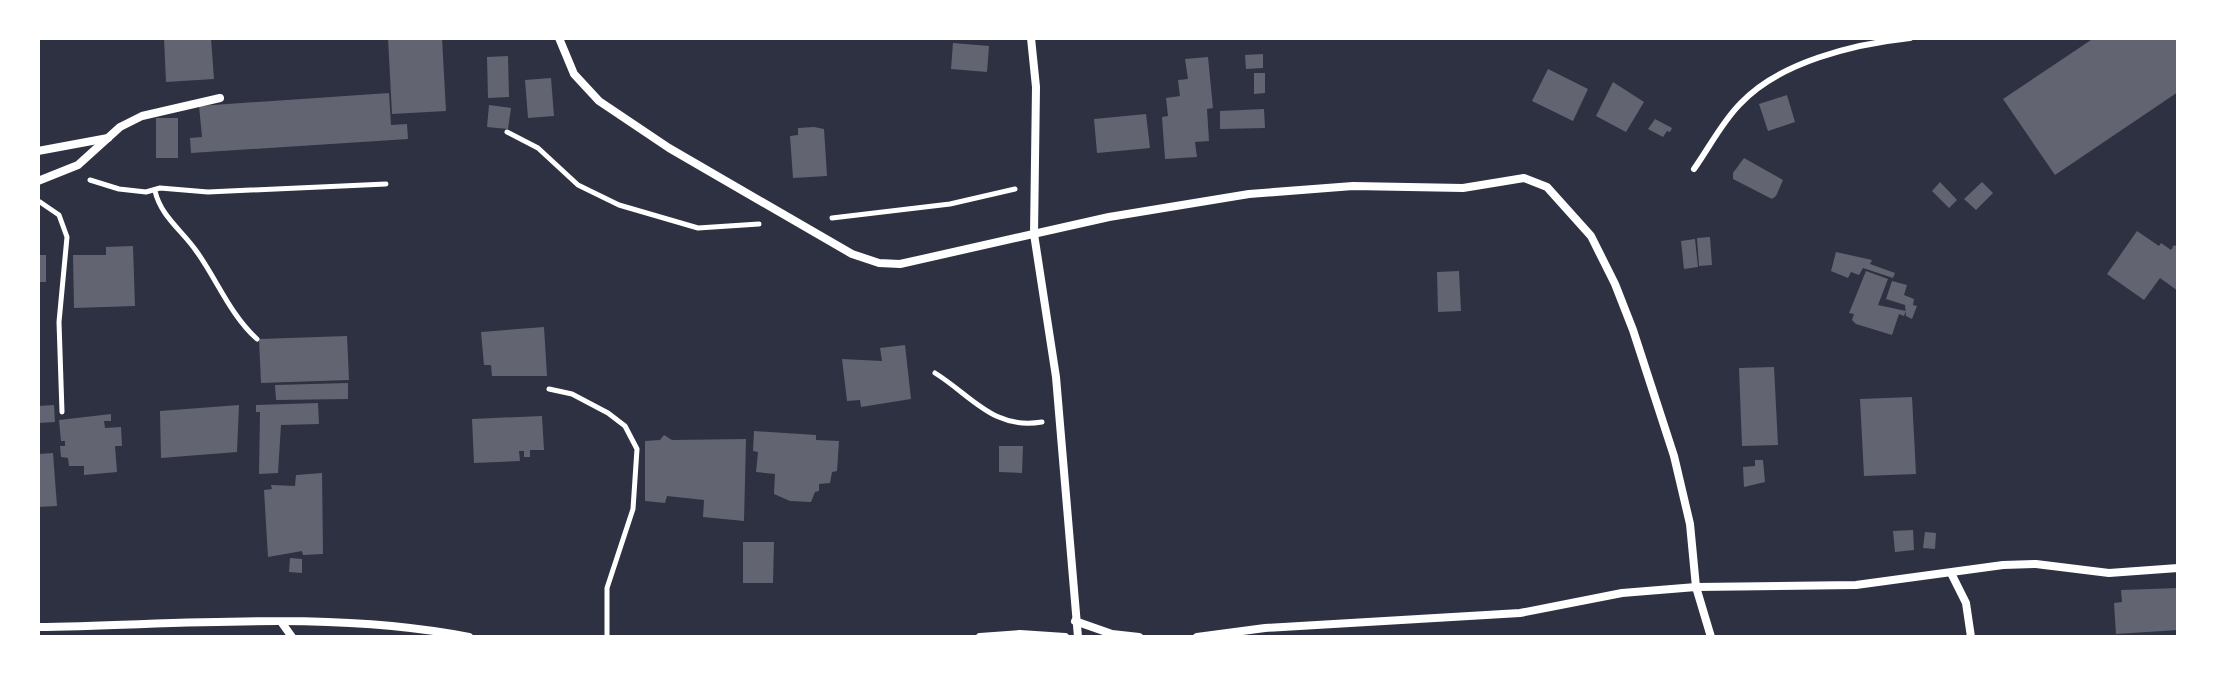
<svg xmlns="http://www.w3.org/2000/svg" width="2216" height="675" font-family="Overpass,sans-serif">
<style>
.building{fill:#626471}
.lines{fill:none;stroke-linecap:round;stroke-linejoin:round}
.path{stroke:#fff;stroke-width:5}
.service{stroke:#fff;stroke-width:6}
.minor{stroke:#fff;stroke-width:8}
</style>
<rect width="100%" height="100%" fill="#2d3142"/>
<g class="building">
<polygon points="164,38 211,38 214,79 166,82"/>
<polygon points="388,38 442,38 446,111 392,114"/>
<polygon points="2094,38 2178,38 2178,92 2055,175 2003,99"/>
<polygon points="953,43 989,46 987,72 951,69"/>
<polygon points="1263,54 1263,68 1246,69 1245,55"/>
<polygon points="508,56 509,97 488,98 487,57"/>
<polygon points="1208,57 1213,108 1207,109 1209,141 1195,142 1197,157 1165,159 1162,117 1168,116 1166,98 1180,96 1178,80 1188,79 1185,59"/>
<polygon points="1548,69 1588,89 1573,121 1532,101"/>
<polygon points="1254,73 1265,73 1265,93 1254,94"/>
<polygon points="551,78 554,116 528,118 525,80"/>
<polygon points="1613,82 1644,102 1626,132 1596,116"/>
<polygon points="389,93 391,125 407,124 408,139 191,153 190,138 202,137 199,106"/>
<polygon points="1787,95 1795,122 1768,131 1759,104"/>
<polygon points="489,105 511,108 508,129 487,127"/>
<polygon points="1264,109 1265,128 1220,129 1220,111"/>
<polygon points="1146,114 1150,148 1097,153 1094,119"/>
<rect x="156" y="118" width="22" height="40"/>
<polygon points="1655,119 1672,128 1670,132 1667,131 1663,137 1648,129"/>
<polygon points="814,127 824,129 827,176 793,178 790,136 798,135 798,128"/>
<polygon points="1744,158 1783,180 1776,196 1772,199 1733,179 1733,173"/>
<polygon points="1940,182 1957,200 1949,208 1932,191"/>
<polygon points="1982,182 1993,193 1976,210 1964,199"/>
<polygon points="2137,231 2159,246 2161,243 2171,250 2174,245 2178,247 2178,291 2160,278 2144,300 2107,274"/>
<polygon points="1710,237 1712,265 1699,266 1697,238"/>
<polygon points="1695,239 1698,267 1684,269 1681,241"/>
<polygon points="133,246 135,306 74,308 73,255 106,255 106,247"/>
<polygon points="1836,252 1872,260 1870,264 1895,273 1893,278 1863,268 1859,275 1851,272 1848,278 1831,271"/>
<rect x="38" y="255" width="8" height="27"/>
<polygon points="1459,271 1461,311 1438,312 1437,272"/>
<polygon points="1866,271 1888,279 1878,305 1906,311 1904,316 1899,314 1892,335 1856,324 1852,320 1854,314 1849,313"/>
<polygon points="1892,281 1907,285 1904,295 1914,299 1913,305 1917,306 1912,319 1906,316 1905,305 1886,299"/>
<polygon points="544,327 547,376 492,376 491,365 484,365 481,332"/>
<polygon points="347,336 349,380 261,383 259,339"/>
<polygon points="905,345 911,399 861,407 860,400 847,401 842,359 882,361 880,348"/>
<polygon points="1774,367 1778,445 1742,446 1739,368"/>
<polygon points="348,383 348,399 276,400 275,385"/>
<polygon points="1912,397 1916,474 1864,476 1860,399"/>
<polygon points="318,403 319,424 281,425 278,473 259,474 260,412 256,412 256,405"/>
<polygon points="54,405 55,422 38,423 38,406"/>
<polygon points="239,405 237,452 161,458 160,411"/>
<polygon points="111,414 111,421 104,421 105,428 121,427 122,446 115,446 117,472 84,475 84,466 69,466 68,458 61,457 60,446 65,446 65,441 61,441 59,420"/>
<polygon points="542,416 544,450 530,450 530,457 524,457 524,451 519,451 520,461 474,463 472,419"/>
<polygon points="754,431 816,435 816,440 839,441 837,471 832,472 830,483 819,484 819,491 815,492 811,502 790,501 774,494 775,474 756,472 758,452 753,451"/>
<polygon points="664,435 672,440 746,439 744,521 703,517 704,500 667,496 665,503 645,501 645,441 660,440"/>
<polygon points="999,446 1023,446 1022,473 999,472"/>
<polygon points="53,453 57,506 38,507 38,454"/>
<polygon points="1755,460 1763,460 1765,482 1744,487 1743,467 1755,466"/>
<polygon points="322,473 323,554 303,555 302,551 268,557 264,490 272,489 271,485 295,486 296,475"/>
<polygon points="1913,530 1914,550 1895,552 1893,531"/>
<polygon points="1925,532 1936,533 1935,549 1923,548"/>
<polygon points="743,542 774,542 773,583 743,583"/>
<polygon points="290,558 302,559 302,573 289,572"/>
<polygon points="2178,588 2178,630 2116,634 2114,603 2122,602 2121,590"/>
</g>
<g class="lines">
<g class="path">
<polyline points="507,132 538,148 578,185 619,205 698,228 759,224"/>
<polyline points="90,180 119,189 146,192 160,188 208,192 386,184"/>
<path d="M155 191C161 217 183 231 197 252 217 280 231 316 257 339"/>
<polyline points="40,202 59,215 67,237 59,322 62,412"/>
<polyline points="832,218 950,204 1015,189"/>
<path d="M935 373C972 396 993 430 1042 422"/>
<polyline points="549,389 572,394 608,413 625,426 637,449 633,509 607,588 607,637"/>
</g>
<path class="service" d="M1694 169C1709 148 1722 122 1740 104 1779 62 1854 44 1910 38"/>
<g class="minor">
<polyline points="559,38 574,74 599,101 669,148 852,254 879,263 900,264 1109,217 1249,194 1353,186 1463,188 1524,178 1547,187 1591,236 1615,284 1633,330 1674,456 1690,524 1696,587 1711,637"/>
<polyline points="1031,38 1036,87 1034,234 1056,377 1078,637"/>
<polyline points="38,151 108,138"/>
<polyline points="38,181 78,165 120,127 142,116 220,98"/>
<polyline points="1951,573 1966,603 1971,637"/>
<polyline points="1075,621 1112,634 1139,637"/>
<polyline points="282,623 292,637"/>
<path d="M38 627C180 625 328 610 469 637"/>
<polyline points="980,637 1020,634 1065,637"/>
<polyline points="1197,637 1265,628 1520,613 1622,593 1696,587 1856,585 2003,565 2036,564 2109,573 2178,568"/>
</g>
</g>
<rect width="2216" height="675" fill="none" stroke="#ffffff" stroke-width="80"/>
</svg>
